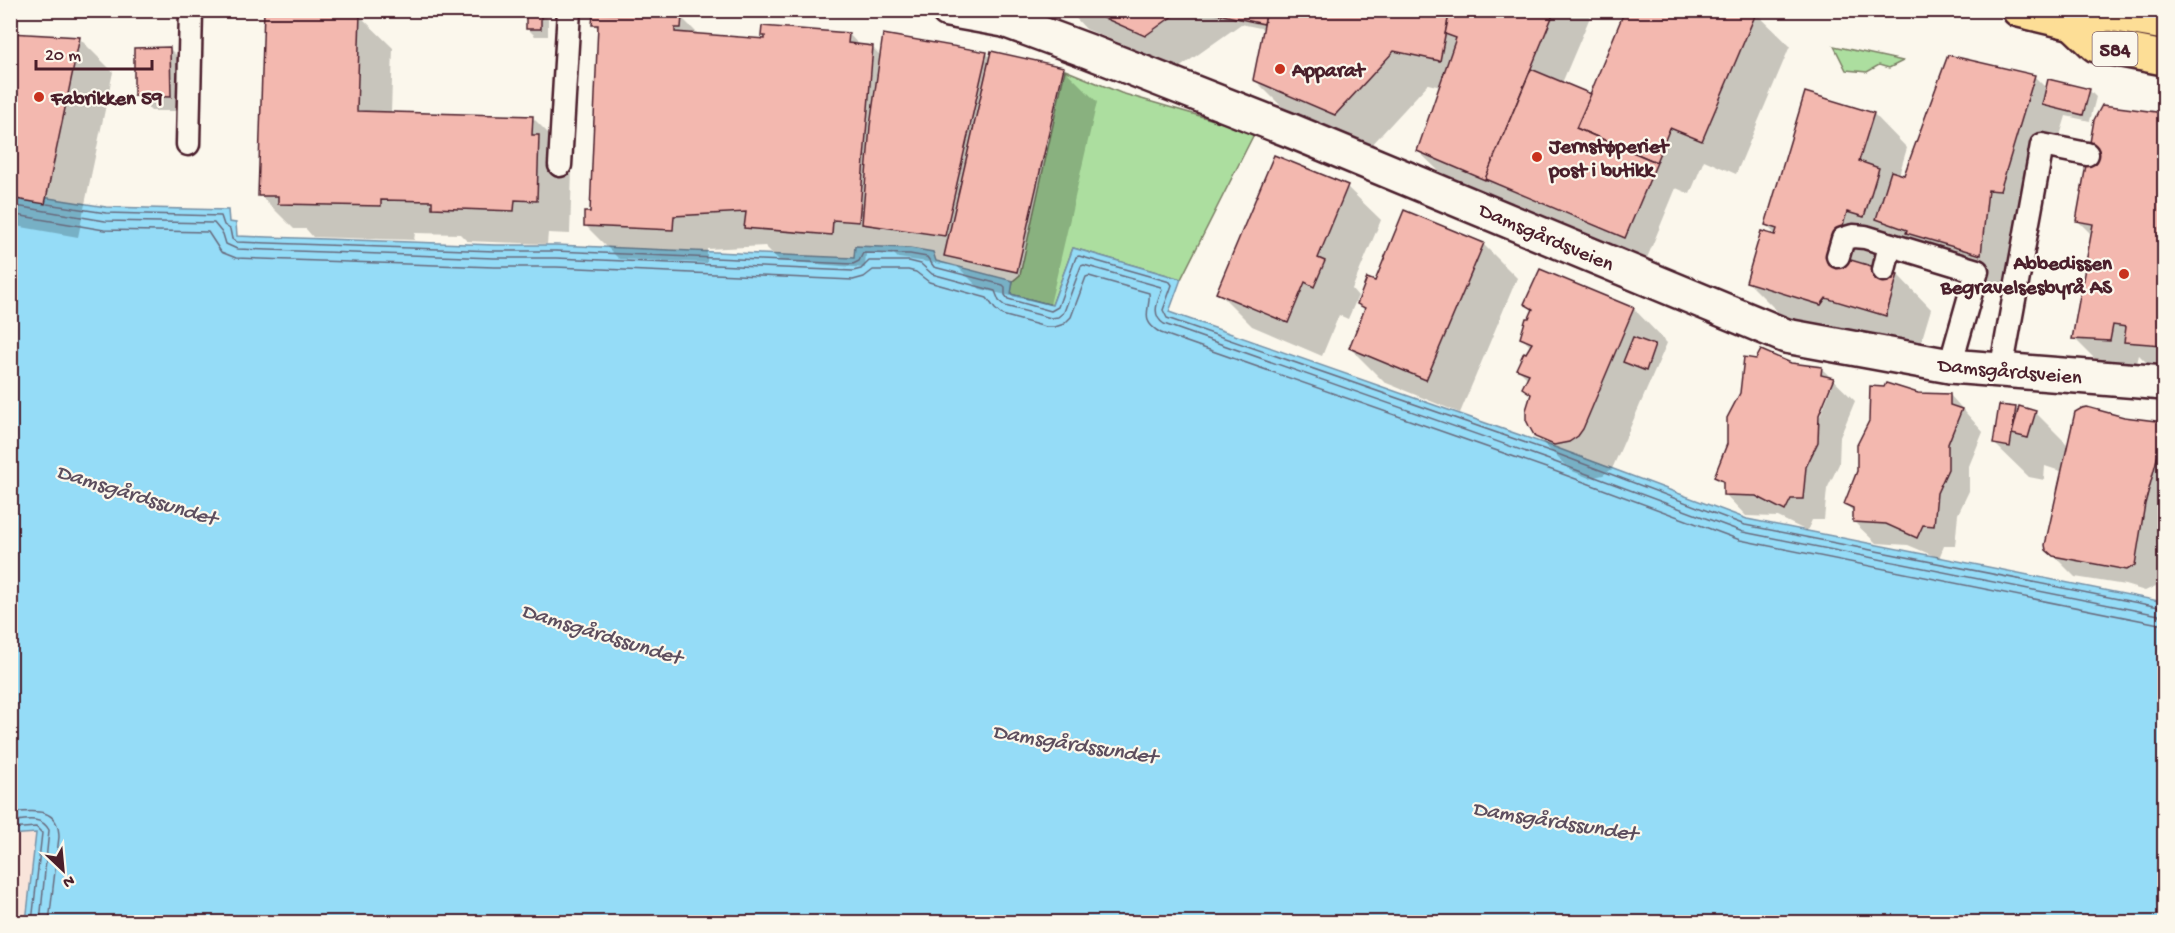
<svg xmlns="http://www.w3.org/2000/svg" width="2175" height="933" font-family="'Gochi Hand',sans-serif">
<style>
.built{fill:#f9e4da}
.green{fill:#acde9f;stroke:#7b7e65;stroke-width:1.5}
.water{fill:#95dcf7;stroke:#7790a5;stroke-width:1.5}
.shadow{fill:#0003;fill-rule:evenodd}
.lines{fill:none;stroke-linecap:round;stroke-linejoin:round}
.shore{stroke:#686b7d;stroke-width:1.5}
.building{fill:#f3b8af;stroke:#4a1f2b;stroke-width:1.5}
.service-casing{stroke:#4a1f2b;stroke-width:27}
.tertiary-casing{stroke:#4a1f2b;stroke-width:38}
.primary-casing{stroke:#4a1f2b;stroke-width:38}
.service{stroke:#fbf7ec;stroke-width:22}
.tertiary{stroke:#fbf7ec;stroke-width:33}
.primary{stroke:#fdde96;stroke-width:33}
.poi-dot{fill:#c8321e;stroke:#fbf7ec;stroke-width:2}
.labels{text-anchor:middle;stroke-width:4.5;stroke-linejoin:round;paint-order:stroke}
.shield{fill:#fbf7ec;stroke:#7f6065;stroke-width:1.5}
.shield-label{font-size:20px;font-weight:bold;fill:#4a1f2b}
.poi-label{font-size:21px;font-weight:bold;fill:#4a1f2b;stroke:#fbf7ec;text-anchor:start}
.street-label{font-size:21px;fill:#4a1f2b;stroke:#fbf7ec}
.water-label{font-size:22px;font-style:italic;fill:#5d4e5e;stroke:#fbf7ec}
</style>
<rect width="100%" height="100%" fill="#fbf7ec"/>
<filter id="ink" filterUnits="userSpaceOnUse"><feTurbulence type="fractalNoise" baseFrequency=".0167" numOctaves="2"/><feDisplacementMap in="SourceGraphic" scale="12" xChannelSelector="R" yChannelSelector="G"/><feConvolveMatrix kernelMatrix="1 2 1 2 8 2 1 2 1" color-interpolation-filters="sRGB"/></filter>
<g filter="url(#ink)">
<polygon class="built" points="36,833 26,922 11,922 11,835"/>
<g class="green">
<polygon points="1834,46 1903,61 1889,68 1879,65 1867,72 1846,70"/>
<polygon points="1065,70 1121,93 1255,132 1181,279 1073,248 1052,305 1010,294 1013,281 1020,275"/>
</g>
<polygon class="water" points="10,192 106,207 228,210 229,222 236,223 237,236 495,245 556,245 854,258 855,246 910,248 933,252 936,261 1013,281 1011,294 1052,305 1073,248 1181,279 1169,312 1557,448 1747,519 2164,602 2164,922 26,922 36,833 10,835"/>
<g class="shadow">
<polygon points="1068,10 1593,10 1562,83 1592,95 1679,10 1745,10 1756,13 1790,46 1736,174 1704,160 1690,194 1676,188 1647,258 1513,202 1511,205 1445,177 1418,151 1441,87 1428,84 1369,148 1288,113 1254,79 1265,29 1241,24 1179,68 1086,29"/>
<polygon points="540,12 548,19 548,36 535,36 528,29"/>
<polygon points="359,15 393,48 391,113 532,117 566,151 565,164 572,170 570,234 548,233 547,244 467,241 460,234 415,233 414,240 313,237 306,229 294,229 260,195"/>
<polygon points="681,17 700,36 768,41 762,35 849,34 860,46 872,47 881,56 986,53 991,58 1063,68 1097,102 1050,305 980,289 957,266 898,258 893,253 892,255 866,253 865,268 780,261 765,246 707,249 707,263 619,259 585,225 591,213 599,30 594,24"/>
<polygon points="10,35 80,39 113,72 78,237 10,225"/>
<polygon points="170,49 185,64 185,111 151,111 136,96"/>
<polygon points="2034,76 2047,89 2089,90 2096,97 2090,121 2066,116 2014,288 1941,266 1897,249 1874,268 1898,275 1931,309 1919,349 1860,331 1855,338 1781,315 1748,282 1778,237 1766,225 1874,114 1907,148 1899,175 1904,177"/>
<polygon points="2103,106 2164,115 2164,369 2152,368 2139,355 2136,367 2101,365 2074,338 2092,235 2077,220"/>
<polygon points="1347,187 1381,220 1352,289 1358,296 1348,319 1339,315 1322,356 1252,326 1218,292"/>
<polygon points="1483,244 1517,278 1460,413 1384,382 1350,348 1366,311 1358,304 1376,283"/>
<polygon points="1526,304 1634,309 1667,343 1612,469 1603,475 1589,478 1570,470 1536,436 1532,396 1524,388 1528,379 1518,369 1531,347 1521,337 1534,312"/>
<path d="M1791 364 1822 369 1855 401 1840 437 1839 464 1827 489 1824 520H1812L1807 531 1778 517 1746 516 1725 494V486L1716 476ZM1829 386H1832L1818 422 1815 421Z"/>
<polygon points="1917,395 1950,395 1983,432 1969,466 1969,491 1958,514 1955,546 1944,546 1939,558 1908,545 1876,543 1854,522 1855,513 1845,504"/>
<polygon points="2015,408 2019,412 2035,412 2069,446 2123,419 2164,424 2164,536 2156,586 2145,591 2125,585 2075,577 2047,549 2063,472 2045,466 2044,480 2029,477 1995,444"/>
</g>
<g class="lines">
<g class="shore">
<polyline points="47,204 106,213 221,216 224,225 230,229 232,239 237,242 495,251 556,251 853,264 859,261 863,253 910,254 927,257 934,267 1003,285 1005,287 1005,295 1008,299 1051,311 1058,307 1076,257 1079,256 1170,282 1172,285 1163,310 1167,318 1555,453 1745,525 2164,608"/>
<path d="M10 205 105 221 214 223 223 234 226 244 237 249 494 258H556L853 271 861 269 869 261H909L921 264 932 274 995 291 999 301 1005 306 1051 318 1058 317 1064 312 1081 266 1084 265 1161 287 1162 290C1157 303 1151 315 1164 324L1552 461 1743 532 2164 616"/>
<path d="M10 214 104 230 208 232 221 252 236 258 494 267H556L853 280 864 277 873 270H908L916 272 929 282 987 298 995 309 1002 315 1046 327H1055L1064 324 1071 317 1086 277 1089 276 1149 293C1151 310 1138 320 1161 333L1549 469 1740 540 2164 625"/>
<path d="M10 813C32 811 59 806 59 837L49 922"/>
<path d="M10 822C25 820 41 815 49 830L40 922"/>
<polyline points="10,829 36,827 42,833 32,922"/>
</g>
</g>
<g class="building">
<polygon points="264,10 360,13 357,111 533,116 532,135 539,135 537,201 515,200 514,211 432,208 432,201 381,200 381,206 278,204 278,196 258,196"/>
<rect x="526" y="10" width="15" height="19"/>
<polygon points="1086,10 1181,10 1145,36"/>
<polygon points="1199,10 1267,10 1264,24"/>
<polygon points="1267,10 1450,10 1440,61 1394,51 1335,115 1253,80"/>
<polygon points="1450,10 1555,10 1485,180 1417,151 1456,38 1445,34"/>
<polygon points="1625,10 1757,11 1702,141 1670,128 1656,162 1576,128"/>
<polygon points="593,13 682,16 681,28 675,28 675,32 765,39 765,36 761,36 762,26 849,33 848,43 873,46 859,222 833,220 832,235 744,228 746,212 674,216 673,230 584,226 584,212 590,212 598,25 592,25"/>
<polygon points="10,33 80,37 45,204 10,198"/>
<polygon points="883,34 987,52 945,236 862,224 870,126"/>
<polygon points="170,47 171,97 134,96 134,48"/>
<polygon points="991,51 1064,67 1017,272 944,256"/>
<polygon points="1948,55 2035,75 2000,191 1988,190 1981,255 1906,233 1907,230 1876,219 1891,171 1904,175"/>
<polygon points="1531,69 1591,94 1576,128 1656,162 1658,160 1625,238 1485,179"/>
<polygon points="2048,79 2090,89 2083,115 2042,105"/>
<polygon points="1805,92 1874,113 1859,161 1879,168 1864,217 1847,212 1834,255 1898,274 1886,316 1826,298 1821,305 1746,282 1761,231 1775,235 1777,229 1765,225"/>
<polygon points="2102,105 2164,113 2164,326 2162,345 2124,342 2126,327 2113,325 2110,341 2072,339 2093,224 2076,221 2094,120"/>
<polygon points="1274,155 1348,185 1318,258 1325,261 1314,287 1305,282 1288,323 1216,293"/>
<polygon points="1404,210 1484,243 1426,380 1349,348 1365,308 1357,304 1367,278 1375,281"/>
<polygon points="1540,269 1634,308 1583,429 1578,436 1569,442 1554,445 1535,437 1529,426 1526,420 1526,410 1531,394 1522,388 1529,374 1516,369 1524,352 1526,353 1532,343 1520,338 1526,318 1529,318 1533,309 1524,304"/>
<polygon points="1633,337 1655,345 1646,371 1623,362"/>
<polygon points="1761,350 1791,363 1822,367 1821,375 1834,378 1819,415 1818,442 1806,467 1803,499 1791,499 1785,511 1756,496 1723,495 1723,481 1714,477 1727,444 1727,418 1740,393 1744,357 1756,359"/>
<polygon points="1886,383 1918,393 1950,394 1950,405 1962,409 1948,444 1948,469 1937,493 1934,526 1923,525 1917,538 1886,524 1853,522 1853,508 1844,504 1857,471 1857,445 1869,421 1870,386 1884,387"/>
<polygon points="1999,405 2016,407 2010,447 1993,444"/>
<polygon points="2019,406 2036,411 2028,438 2012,434"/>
<polygon points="2087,407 2124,417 2164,422 2164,432 2145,504 2135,565 2127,570 2053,556 2046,550 2045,545 2075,412 2082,408"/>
</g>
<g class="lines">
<defs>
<g id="service">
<polyline points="188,144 191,10"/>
<polyline points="560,165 569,10"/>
<polyline points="1838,256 1843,239 1853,236 1865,237 1977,271 1950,366"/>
<polyline points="1884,270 1890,245"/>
<polyline points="2001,371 2042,145 2087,154"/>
</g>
<polyline id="tertiary" points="948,10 1004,20 1088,51 1292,131 1786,336 1950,366 2164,383"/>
<g id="primary">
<polyline points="2019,10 2073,23 2105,13 2164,23"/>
<polyline points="2073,23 2096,45 2164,58"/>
</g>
</defs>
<use href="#service" class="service-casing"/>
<use href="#tertiary" class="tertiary-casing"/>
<use href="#primary" class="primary-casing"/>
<use href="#service" class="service"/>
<use href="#tertiary" class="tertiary"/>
<use href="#primary" class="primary"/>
</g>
</g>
<g class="poi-dot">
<circle cx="1280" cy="69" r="6"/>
<circle cx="39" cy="97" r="6"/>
<circle cx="1537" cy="157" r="6"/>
<circle cx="2124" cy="274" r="6"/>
</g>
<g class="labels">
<rect class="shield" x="2092.5" y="32" width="45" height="34" rx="4.5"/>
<g class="shield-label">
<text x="2115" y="56">584</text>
</g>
<g class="poi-label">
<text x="1292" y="76">Apparat</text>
<text x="51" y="104">Fabrikken 59</text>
<text x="1549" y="152">Jernstøperiet<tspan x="1549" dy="24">post i butikk</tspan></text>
<text x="2112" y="269" text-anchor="end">Abbedissen<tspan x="2112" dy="24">Begravelsesbyrå AS</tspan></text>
</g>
<g class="street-label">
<text transform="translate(1547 236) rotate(23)" y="7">Damsgårdsveien</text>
<text transform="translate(2010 370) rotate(5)" y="7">Damsgårdsveien</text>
</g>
<g class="water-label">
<text transform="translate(137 493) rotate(17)" y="8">Damsgårdssundet</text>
<text transform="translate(602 632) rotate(17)" y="8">Damsgårdssundet</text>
<text transform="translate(1075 742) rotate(9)" y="8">Damsgårdssundet</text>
<text transform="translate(1555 819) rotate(9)" y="8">Damsgårdssundet</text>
</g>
</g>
<rect width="2175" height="933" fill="none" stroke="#fbf7ec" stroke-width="36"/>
<rect x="18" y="18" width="2139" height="897" fill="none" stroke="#4a1f2b" stroke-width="2" filter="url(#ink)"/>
<g transform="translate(63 870) rotate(154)" stroke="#fbf7ec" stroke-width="4.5" paint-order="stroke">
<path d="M0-4.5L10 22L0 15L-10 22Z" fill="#4a1f2b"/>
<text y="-9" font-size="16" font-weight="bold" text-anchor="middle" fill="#4a1f2b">N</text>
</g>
<path d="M36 60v9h116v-9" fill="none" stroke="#4a1f2b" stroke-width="3"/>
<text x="45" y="60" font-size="18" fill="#4a1f2b" stroke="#fbf7ec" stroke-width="4.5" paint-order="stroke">20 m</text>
</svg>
